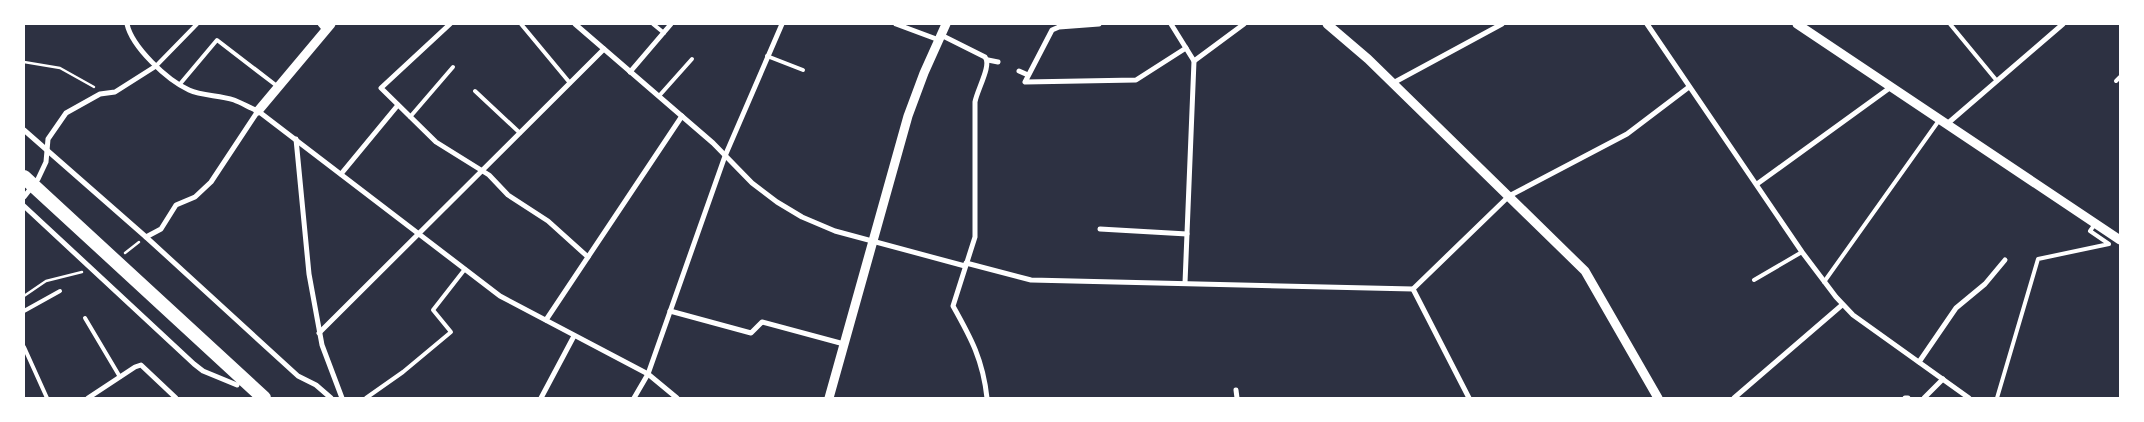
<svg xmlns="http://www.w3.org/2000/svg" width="2144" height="422" font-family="Lato,sans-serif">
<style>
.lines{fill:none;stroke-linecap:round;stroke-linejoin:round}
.path{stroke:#fff;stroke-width:2.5}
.service{stroke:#fff;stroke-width:4}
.minor{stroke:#fff;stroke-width:5}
.tertiary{stroke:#fff;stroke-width:9}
.trunk{stroke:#fff;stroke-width:14}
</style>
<rect width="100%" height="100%" fill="#2d3142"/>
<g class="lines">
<g class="path">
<polyline points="24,62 60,68 94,87"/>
<polyline points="125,253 139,242"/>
<polyline points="24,296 46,281 82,272"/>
</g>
<g class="service">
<polyline points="521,24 570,83"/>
<polyline points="653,24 664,33"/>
<polyline points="1950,24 1997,81"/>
<polyline points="767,56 803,70"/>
<polyline points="156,66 197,24"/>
<polyline points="2116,81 2120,77"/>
<polyline points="180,84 217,40 277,86"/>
<polyline points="475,91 520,133"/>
<polyline points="659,96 692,59"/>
<polyline points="410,117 453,67"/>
<polyline points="1754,280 1802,252"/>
<polyline points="1824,282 1940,119"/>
<polyline points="24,311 60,291"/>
<polyline points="85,318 120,377"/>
<polyline points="24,347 47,398"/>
<polyline points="366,398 403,372 451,332 433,310 465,269"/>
<polyline points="1997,398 2038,259 2109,244 2090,231 2095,224"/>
</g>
<g class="minor">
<path d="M127 24C132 47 167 80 189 90 202 96 219 95 234 100 242 103 250 108 258 111L500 296 648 374 677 398"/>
<polyline points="320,24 325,30"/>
<polyline points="450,24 381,88 436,142 489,175 508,195 548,221 588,257"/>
<polyline points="575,24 713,143 752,183 777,202 802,217 835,231 965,266"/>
<polyline points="896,24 939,40"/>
<polyline points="1099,24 1059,27 1052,30 1025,82 1136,80 1186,48"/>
<polyline points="1171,24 1194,61 1185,283"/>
<polyline points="1647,24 1802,252 1836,297 1853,315 1969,398"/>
<path d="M941 35 985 57C992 65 977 90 975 102V237L953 306C971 338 983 360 987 398"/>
<polyline points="988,60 998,62"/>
<polyline points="1194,61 1244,24"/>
<polyline points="1019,71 1028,75"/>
<polyline points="630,72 671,24"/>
<polyline points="1393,83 1502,24"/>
<polyline points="1947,124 2063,24"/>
<polyline points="24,130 146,237 298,376 316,385 331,398"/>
<polyline points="296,139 309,274 322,345 342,398"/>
<polyline points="341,174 398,105"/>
<polyline points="1757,184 1891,87"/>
<polyline points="24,197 38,179 46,162 48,139 66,113 100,94 115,92 156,66"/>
<polyline points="24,206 194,364 203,371 237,385"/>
<polyline points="1100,229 1187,234"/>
<polyline points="146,237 161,229 176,205 195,197 211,182 258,111"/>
<polyline points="966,263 1031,280 1413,289 1509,196 1627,134 1689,87"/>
<polyline points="1413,289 1469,398"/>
<polyline points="670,311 751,333 762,322 844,344"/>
<polyline points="546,320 682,116"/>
<polyline points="319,333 604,49"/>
<polyline points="1919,362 1956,308 1985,284 2005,260"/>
<polyline points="1236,390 1237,398"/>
<polyline points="88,398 135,367 141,365 176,398"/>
<polyline points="541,398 574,336"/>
<polyline points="634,398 648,374 725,156 782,24"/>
<polyline points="1734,398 1842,305"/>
<polyline points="1905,398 1908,398"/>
<polyline points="1924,398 1943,379"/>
</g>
<g class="tertiary">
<polyline points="1327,24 1368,59 1585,271 1658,398"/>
<polyline points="1797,24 2120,240"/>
<polyline points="258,111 331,24"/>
<polyline points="829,398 908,116 924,73 946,24"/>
</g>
<polyline class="trunk" points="24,177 264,398"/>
</g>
<rect width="2144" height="422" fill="none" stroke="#ffffff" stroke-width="50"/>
</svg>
